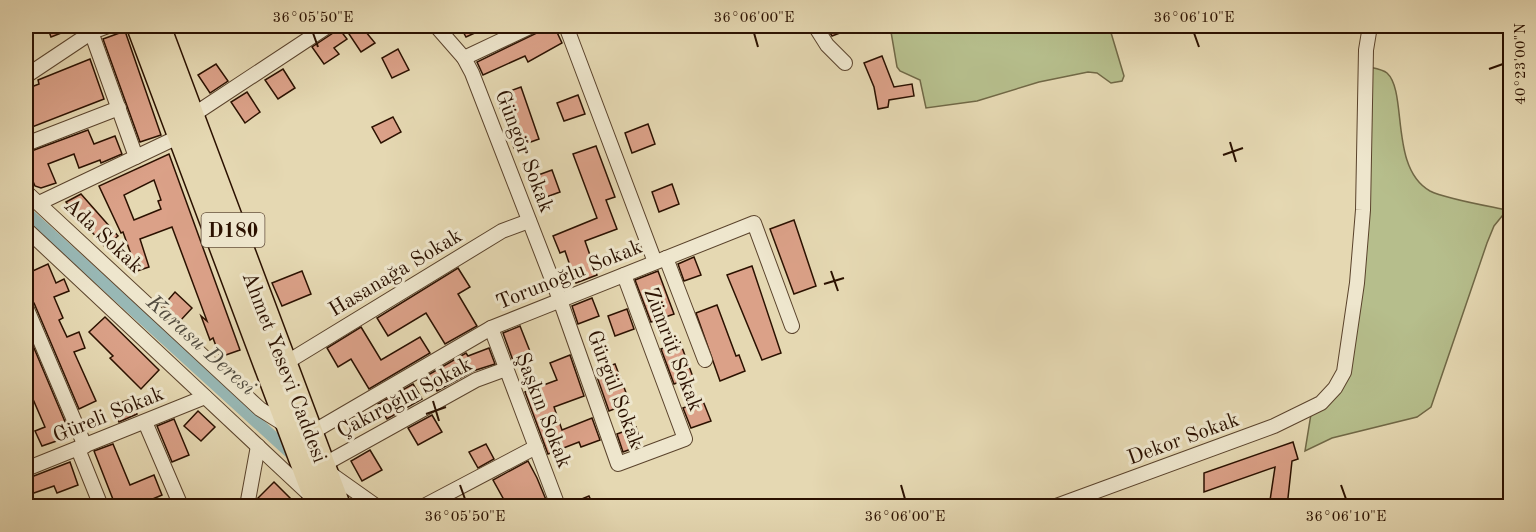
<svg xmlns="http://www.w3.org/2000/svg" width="1536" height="532" font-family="'Old Standard TT',serif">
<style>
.green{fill:#b6be8c;stroke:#706846;stroke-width:1.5}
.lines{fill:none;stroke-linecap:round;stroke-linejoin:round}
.canal{stroke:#98b8b5;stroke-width:12}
.building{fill:#dba188;stroke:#2b1100;stroke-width:1.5;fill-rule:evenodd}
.street-casing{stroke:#5a432c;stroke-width:16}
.highway-casing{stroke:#2b1100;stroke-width:27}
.street{stroke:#eee6cd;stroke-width:14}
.highway{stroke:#e5d8b2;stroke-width:24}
.ticks{fill:none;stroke:#2b1100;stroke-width:2}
.labels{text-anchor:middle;stroke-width:6;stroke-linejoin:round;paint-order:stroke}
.shield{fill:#eee6cd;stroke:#66513e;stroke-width:1.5}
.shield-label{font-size:20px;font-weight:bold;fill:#2b1100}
.street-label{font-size:21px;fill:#2b1100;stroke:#eee6cd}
.water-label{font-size:22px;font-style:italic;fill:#514b3f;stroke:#eee6cd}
.neatline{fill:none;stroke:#2b1100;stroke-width:2}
.ticks-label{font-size:15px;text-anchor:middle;fill:#2b1100}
</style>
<rect width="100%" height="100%" fill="#e5d8b2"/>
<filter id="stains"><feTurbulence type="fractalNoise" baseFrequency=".00333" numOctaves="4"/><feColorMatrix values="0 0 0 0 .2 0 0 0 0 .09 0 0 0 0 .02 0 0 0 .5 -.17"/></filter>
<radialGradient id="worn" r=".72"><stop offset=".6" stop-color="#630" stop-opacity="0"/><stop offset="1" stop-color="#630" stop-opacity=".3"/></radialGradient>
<g class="green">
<polygon points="890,26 1109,26 1124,76 1122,81 1111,83 1097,73 1088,72 1039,82 977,101 926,108 920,80 900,71 897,67"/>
<path d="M1365 66C1372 68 1382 69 1387 73 1408 92 1389 168 1430 191 1446 199 1488 206 1507 210L1494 226 1487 243 1431 407 1417 417 1332 438 1305 451 1312 408 1335 388 1349 342Z"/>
</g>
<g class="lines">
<polyline class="canal" points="26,212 296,458"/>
</g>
<g class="building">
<polygon points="47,26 79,26 51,37"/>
<polygon points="337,26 347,39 334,48 339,54 324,64 312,47 333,33"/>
<polygon points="361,26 375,43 361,52 349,34"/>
<polygon points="460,26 490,26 466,37"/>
<polygon points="551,26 554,26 562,43 528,62 525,56 483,75 477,62"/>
<polygon points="826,26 858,26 832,36"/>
<polygon points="125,31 161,135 140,142 103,39"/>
<polygon points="398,49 409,70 392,78 382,58"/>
<polygon points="882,56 894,87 912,84 914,96 889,100 888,107 878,109 874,87 864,63"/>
<polygon points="90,59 104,99 27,129 26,89 39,84 38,80"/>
<polygon points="216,64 228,81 210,93 198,75"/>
<polygon points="283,69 295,88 278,99 265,80"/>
<polygon points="521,87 539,139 514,148 496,96"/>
<polygon points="247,92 260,112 245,123 231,102"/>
<polygon points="578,95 585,114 564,121 557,103"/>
<polygon points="393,117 401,132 381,143 372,127"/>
<polygon points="648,124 655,144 632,153 625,133"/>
<polygon points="88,130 94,144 115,136 122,154 101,163 100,160 79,168 74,154 48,164 56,183 41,188 35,186 26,165 26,153"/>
<polygon points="596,146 615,197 606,200 617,229 585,241 597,275 576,283 565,251 560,253 553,236 597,218 573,154"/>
<path d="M169 154 240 350 220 357 213 338 210 340 201 316 207 321 172 227 140 239 149 267 137 271 123 232 121 233 99 186ZM154 180 161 200 158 201 161 209 134 220 124 195Z"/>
<polygon points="552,170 560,192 538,200 530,178"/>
<polygon points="672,184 679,204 659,212 652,192"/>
<polygon points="81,194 118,236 105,247 66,202"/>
<polygon points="794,220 816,286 794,294 770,229"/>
<polygon points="694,257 701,275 684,281 678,264"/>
<polygon points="48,264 56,283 64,279 69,291 54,297 63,318 59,320 67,337 79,332 85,348 74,352 96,401 79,409 34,303 26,298 26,274"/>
<polygon points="752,266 781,353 762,360 727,275"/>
<polygon points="458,268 470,287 458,294 477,326 445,344 426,313 388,336 377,318"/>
<polygon points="302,271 311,294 282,306 272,283"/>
<polygon points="658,271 674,314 651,322 635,280"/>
<polygon points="175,292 192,308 180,321 163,306"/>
<polygon points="592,298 599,316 578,324 572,306"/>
<polygon points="717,305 736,356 739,355 745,371 720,381 696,313"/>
<polygon points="627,309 634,329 615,336 608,316"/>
<polygon points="105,317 159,370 141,389 110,358 113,356 89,332"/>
<polygon points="520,326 533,359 515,366 503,333"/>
<polygon points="361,327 381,360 420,337 430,353 369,389 351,359 338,367 327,348"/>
<polygon points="26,329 71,436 42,446 35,431 45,427 29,390 26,391"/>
<polygon points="680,342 693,377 674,384 661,349"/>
<polygon points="489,348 495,364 473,371 437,391 428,375 466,353 468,356"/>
<polygon points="570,355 584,396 554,407 562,430 592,418 600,440 581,447 579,442 548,454 525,392 557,380 550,363"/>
<polygon points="615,364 630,403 609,411 595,371"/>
<polygon points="413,384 422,399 387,419 378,404"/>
<polygon points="131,399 137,414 119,422 112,406"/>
<polygon points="703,401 711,421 691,428 683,408"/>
<polygon points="198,411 215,427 201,441 184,426"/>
<polygon points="432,415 442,432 418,445 408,428"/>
<polygon points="174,419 189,455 172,462 157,426"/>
<polygon points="636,427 642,445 623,452 617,434"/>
<polygon points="1293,442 1298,459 1292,461 1287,507 1269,507 1275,467 1204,492 1204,473"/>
<polygon points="113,444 130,485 154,475 162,495 134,507 116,507 94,451"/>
<polygon points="486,444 494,459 478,468 469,452"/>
<polygon points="370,450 382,470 362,481 351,461"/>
<polygon points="528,461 537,478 549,507 508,507 493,480"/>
<polygon points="70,462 78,485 57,493 54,486 31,494 26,479"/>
<polygon points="274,482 290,498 280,507 265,507 258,498"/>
<polygon points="589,496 594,507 567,507 567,505"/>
</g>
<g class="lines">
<defs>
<g id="street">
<polyline points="89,26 136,157"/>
<polyline points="436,26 464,58 472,73 560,300 618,464 685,439 624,275"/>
<polyline points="566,26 655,262"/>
<polyline points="815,26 827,45 845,63"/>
<polyline points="464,58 532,26"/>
<polyline points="26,76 92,32 108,26"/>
<polyline points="190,117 328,26"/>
<polyline points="26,144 119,108"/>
<polyline points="26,192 260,409 287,426"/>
<polyline points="39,203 180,136"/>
<polyline points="26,229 310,495"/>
<polyline points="666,258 705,360"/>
<polyline points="26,307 85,446"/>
<polyline points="491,328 558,506"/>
<polyline points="284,364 502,231 529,221"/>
<polyline points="145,422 181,506"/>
<polyline points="311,433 491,328 754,223 792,326"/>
<polyline points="78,449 101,506"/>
<polyline points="323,465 476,380 506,369"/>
<polyline points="26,469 205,397"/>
<polyline points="328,472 376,506"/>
<polyline points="247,506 258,446"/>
<polyline points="424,506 536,447"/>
<polyline points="1056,506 1274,426 1321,403 1335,388 1344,372 1357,283 1363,210 1366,50 1370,26"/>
</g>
<g id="highway">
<polyline points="139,26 319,506"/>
<polyline points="158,26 338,506"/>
</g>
</defs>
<use href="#street" class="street-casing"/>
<use href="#highway" class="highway-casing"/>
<use href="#street" class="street"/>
<use href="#highway" class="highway"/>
</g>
<path class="ticks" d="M313 33 318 47M754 33 758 47M1194 33 1199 47M1489 69 1503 64M1230 142 1236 162M1223 155 1243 148M831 271 838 291M824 284 844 278M433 401 439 421M426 414 446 407M460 485 465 499M901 485 905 499M1341 485 1346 499"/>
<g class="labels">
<rect class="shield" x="201.5" y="213" width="63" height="34" rx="4.5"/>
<g class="shield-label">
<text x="233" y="237">D180</text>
</g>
<g class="street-label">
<text transform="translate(525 151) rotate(69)" y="7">Güngör Sokak</text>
<text transform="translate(104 235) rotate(43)" y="7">Ada Sokak</text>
<text transform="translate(395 272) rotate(-31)" y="7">Hasanağa Sokak</text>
<text transform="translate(569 274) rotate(-22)" y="7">Torunoğlu Sokak</text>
<text transform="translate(674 349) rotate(69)" y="7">Zümrüt Sokak</text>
<text transform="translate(285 367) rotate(69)" y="7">Ahmet Yesevi Caddesi</text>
<text transform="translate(616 389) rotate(69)" y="7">Gürgül Sokak</text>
<text transform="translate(404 397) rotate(-28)" y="7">Çakıroğlu Sokak</text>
<text transform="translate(544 410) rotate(69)" y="7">Şaşkın Sokak</text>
<text transform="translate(108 414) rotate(-22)" y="7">Güreli Sokak</text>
<text transform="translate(1183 438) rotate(-20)" y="7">Dekor Sokak</text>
</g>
<g class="water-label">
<text transform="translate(202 344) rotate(42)" y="8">Karasu Deresi</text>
</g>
</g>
<rect width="1536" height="532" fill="none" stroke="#e5d8b2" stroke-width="66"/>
<rect x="33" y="33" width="1470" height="466" class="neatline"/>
<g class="ticks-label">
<text x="313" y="22">36°05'50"E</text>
<text x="754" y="22">36°06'00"E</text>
<text x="1194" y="22">36°06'10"E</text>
<text transform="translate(1520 64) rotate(-90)" y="5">40°23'00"N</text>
<text x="465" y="521">36°05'50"E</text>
<text x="905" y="521">36°06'00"E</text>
<text x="1346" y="521">36°06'10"E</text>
</g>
<rect width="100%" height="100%" filter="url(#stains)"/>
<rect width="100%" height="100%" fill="url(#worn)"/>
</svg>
